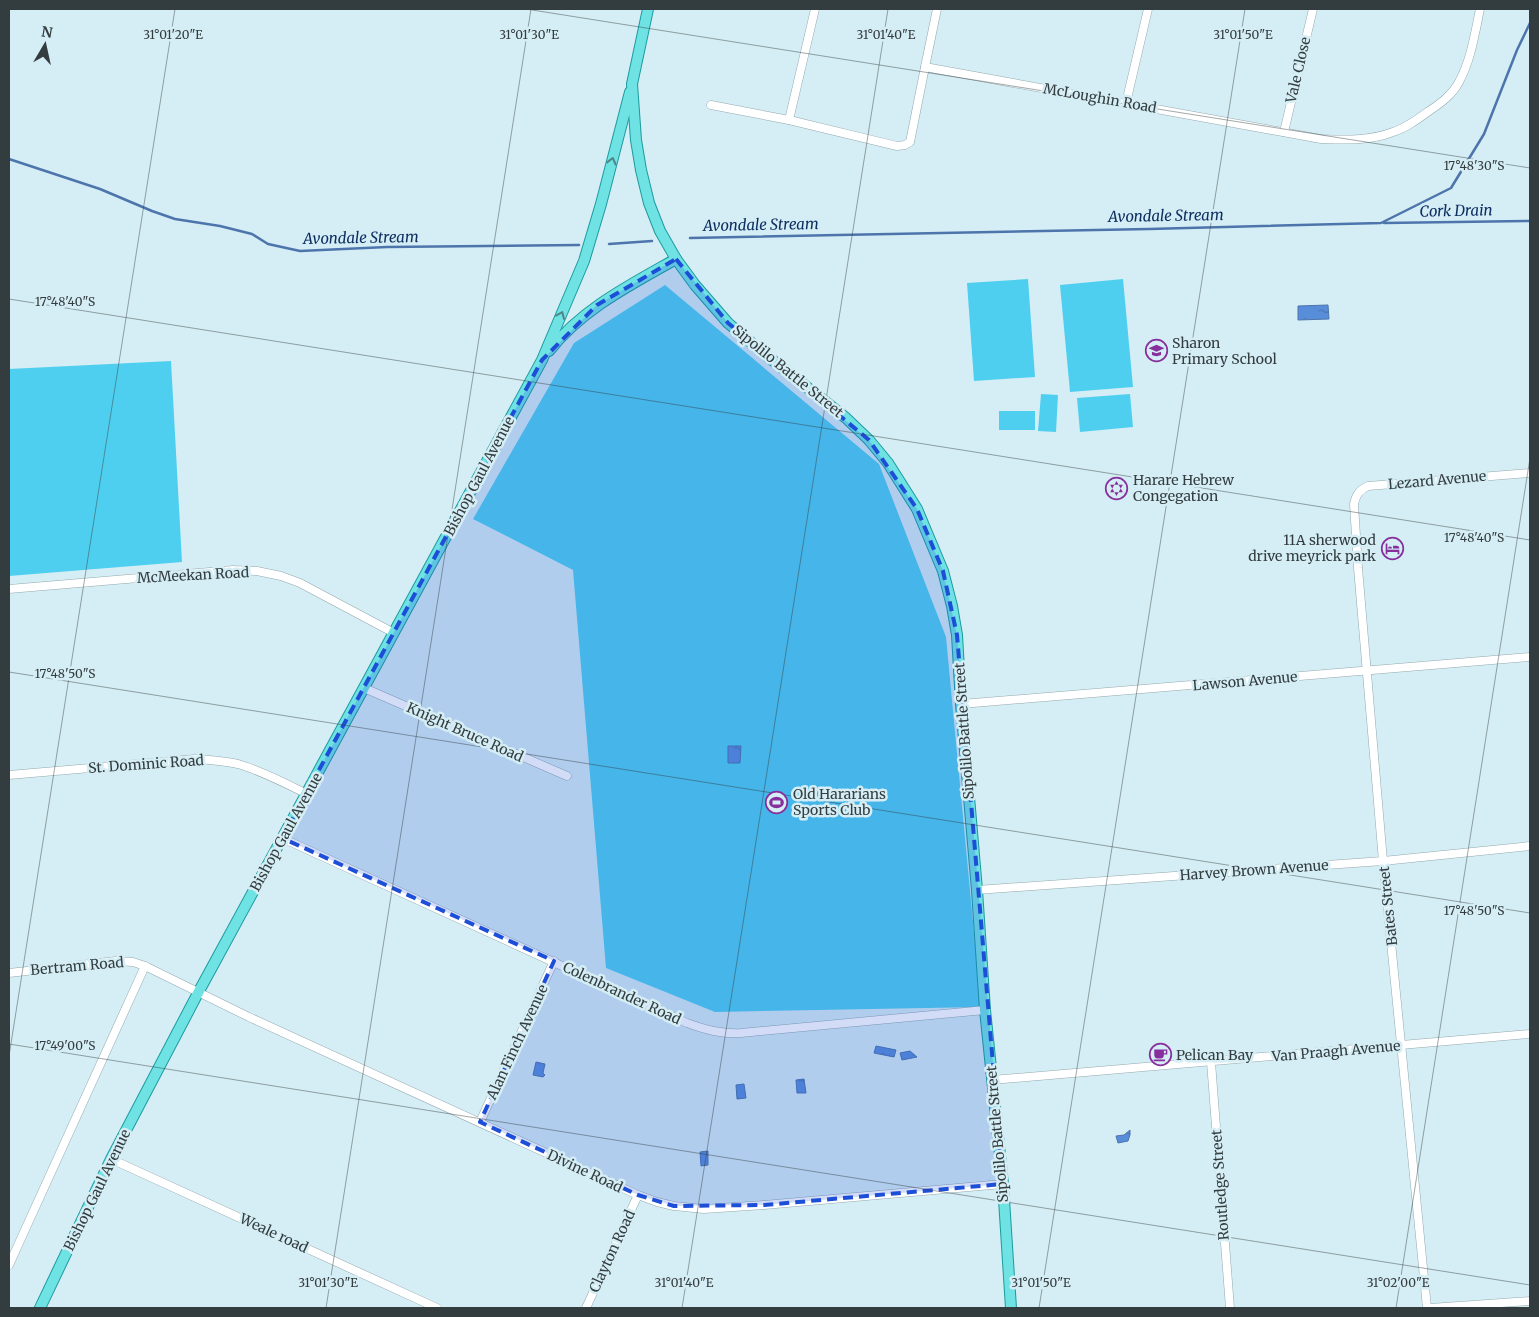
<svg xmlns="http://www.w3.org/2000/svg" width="1539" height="1317" font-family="Merriweather,serif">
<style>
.garden{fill:#4fcfef}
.water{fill:url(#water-ripples);stroke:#4d75ac}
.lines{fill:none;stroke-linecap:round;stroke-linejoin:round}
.stream{stroke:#4d75ac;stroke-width:2.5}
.minor-casing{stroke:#93a9af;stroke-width:9}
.major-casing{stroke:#1c9b9f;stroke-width:12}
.minor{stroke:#fff;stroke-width:8}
.major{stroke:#6fe2e4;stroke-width:10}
.oneway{stroke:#4e8789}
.marked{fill:#1d4ed8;fill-opacity:0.2;stroke:#1d4ed8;stroke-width:4;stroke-dasharray:10 6;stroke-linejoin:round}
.ticks{fill:none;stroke:#333d3f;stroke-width:1;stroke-opacity:0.45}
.labels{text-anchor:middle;stroke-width:5;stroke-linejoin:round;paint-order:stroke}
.street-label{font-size:14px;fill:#333d3f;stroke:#d5edf4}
.poi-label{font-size:14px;fill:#333d3f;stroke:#d5edf4;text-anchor:start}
.water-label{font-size:15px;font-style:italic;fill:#0d2f61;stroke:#d5edf4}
.ticks-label{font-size:12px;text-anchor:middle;fill:#333d3f;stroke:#d5edf4;stroke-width:5;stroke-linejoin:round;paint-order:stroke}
</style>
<defs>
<pattern id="water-ripples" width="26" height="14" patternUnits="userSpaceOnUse" patternTransform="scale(1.25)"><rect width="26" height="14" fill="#588dda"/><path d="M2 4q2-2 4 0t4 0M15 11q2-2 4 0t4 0" fill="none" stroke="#4974b2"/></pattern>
</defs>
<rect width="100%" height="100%" fill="#d5edf4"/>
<g class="garden">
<polygon points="1028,279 1035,377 974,381 967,283"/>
<polygon points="1123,279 1133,387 1070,392 1060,285"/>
<polygon points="665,285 879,464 946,637 981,1007 715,1012 606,968 573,570 473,519 574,343"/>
<polygon points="171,361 182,562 9,576 9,369"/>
<polygon points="1041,394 1058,395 1056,432 1038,431"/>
<polygon points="1130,394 1133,427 1080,432 1077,398"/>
<rect x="999" y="411" width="36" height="19"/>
</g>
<g class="water">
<polygon points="1328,305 1329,319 1298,320 1298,306"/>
<polygon points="728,746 741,746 740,763 728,763"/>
<polygon points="876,1046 896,1050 894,1057 874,1053"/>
<polygon points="910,1051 917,1057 902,1060 900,1053"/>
<polygon points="536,1062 545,1064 543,1073 545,1075 543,1077 533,1075"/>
<polygon points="804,1079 806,1093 797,1093 796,1080"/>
<polygon points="744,1084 746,1098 737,1099 736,1085"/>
<polygon points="1130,1130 1130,1135 1128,1141 1118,1143 1116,1136 1124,1135"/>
<polygon points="708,1151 708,1165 701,1166 700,1152"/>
</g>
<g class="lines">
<g class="stream">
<polyline points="9,159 100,189 152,211 175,219 220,226 252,234 268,244 300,251 387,247 579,245"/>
<polyline points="1384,223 1530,221"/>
<polyline points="690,238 1149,229 1381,223 1451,188 1484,134 1517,50 1530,23"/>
<polyline points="609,244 652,241"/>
</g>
<defs>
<g id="minor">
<polyline points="925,67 937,9"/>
<polyline points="1126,103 1148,9"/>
<path d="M711 105 789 120 897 146 905 145 910 142 925 67 1321 139C1345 140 1370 141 1393 132 1406 128 1418 119 1429 111 1441 103 1452 95 1459 82 1471 60 1475 33 1480 9"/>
<polyline points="789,120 815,9"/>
<polyline points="1284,132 1313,9"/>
<polyline points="9,589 233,570 257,571 281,576 300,583 394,633"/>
<polyline points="364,688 567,776"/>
<polyline points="961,704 1530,657"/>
<path d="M9 775 195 759C209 760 224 761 238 764 262 771 285 783 307 794"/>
<path d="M282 838 687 1023C706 1030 721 1034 741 1033L985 1010"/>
<polyline points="977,890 1383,861 1530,846"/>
<polyline points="9,973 116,961 133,962 145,966 249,1017 638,1195 657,1202 674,1206 704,1209 764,1205 1003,1184"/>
<polyline points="1211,1062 1230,1308"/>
<polyline points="992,1080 1530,1034"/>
<polyline points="480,1122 554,961"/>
<polyline points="111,1159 437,1308"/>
<polyline points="9,1265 145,966"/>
<polyline points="586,1308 638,1195"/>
<path d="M1427 1308 1383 861 1358 568 1354 504C1356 495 1359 490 1368 486L1530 473"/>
<polyline points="1430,1308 1530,1301"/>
</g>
<g id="major">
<polyline points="648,9 632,84 636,140 641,170 649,203 660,231 676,259 695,285 728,323 766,355 846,418 869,440 888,463 917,509 943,571 952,606 957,635 961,704 977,890 985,1010 1003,1184 1011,1308"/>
<path d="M549 351C582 309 630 285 676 259"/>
<polyline points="40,1308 111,1159 198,993 542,360 584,261 601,204 630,92"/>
</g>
</defs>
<use href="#minor" class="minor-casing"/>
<use href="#major" class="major-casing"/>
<use href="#minor" class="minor"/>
<use href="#major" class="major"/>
</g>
<defs><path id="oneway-chevron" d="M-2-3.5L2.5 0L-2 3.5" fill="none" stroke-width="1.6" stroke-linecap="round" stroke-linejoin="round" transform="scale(1.25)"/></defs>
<g class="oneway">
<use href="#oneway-chevron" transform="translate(612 161) rotate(-76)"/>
<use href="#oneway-chevron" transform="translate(561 315) rotate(-67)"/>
</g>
<path class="marked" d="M676 259 728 323 869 440 917 509 943 571 957 635 1003 1184 764 1205 674 1206 638 1195 480 1122 554 961 282 838 542 360 597 305Z"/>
<path class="ticks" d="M526 9 1530 168M9 299 1530 540M9 672 1530 913M9 1044 1530 1285M9 1056 175 9M326 1308 531 9M682 1308 888 9M1039 1308 1245 9M1396 1308 1530 458"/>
<defs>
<symbol id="school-ring" viewBox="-11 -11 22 22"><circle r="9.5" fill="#d5edf4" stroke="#87309d" stroke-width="1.5"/><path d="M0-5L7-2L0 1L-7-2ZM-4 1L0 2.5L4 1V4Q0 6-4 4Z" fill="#87309d"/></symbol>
<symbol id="synagogue-ring" viewBox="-11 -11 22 22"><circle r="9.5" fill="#d5edf4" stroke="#87309d" stroke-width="1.5"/><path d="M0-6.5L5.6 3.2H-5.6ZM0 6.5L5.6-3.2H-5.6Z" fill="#87309d"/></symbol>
<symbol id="hotel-ring" viewBox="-11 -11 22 22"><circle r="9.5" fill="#d5edf4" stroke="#87309d" stroke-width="1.5"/><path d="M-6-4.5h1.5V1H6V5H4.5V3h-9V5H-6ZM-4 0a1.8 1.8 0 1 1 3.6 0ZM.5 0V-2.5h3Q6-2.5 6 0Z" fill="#87309d"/></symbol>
<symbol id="stadium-ring" viewBox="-11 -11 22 22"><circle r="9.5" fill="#d5edf4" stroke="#87309d" stroke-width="1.5"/><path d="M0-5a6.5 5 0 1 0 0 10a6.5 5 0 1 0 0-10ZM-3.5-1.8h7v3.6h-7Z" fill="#87309d"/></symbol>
<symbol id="cafe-ring" viewBox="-11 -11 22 22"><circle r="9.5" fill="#d5edf4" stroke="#87309d" stroke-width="1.5"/><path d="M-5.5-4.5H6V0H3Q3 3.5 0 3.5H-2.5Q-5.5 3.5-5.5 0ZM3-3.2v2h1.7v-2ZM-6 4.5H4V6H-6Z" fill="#87309d"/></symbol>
</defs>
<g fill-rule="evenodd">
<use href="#school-ring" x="1144" y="338" width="25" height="25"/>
<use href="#synagogue-ring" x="1104" y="476" width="25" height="25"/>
<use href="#hotel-ring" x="1380" y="536" width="25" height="25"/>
<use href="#stadium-ring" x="764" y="790" width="25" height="25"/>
<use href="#cafe-ring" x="1148" y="1042" width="25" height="25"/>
</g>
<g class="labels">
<g class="street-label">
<text transform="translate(1298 70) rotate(-77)" y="5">Vale Close</text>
<text transform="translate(1100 98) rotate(10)" y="5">McLoughin Road</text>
<text transform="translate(788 371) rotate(39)" y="5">Sipolilo Battle Street</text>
<text transform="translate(479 476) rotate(-62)" y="5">Bishop Gaul Avenue</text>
<text transform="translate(1437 480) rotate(-5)" y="5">Lezard Avenue</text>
<text transform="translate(193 575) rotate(-3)" y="5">McMeekan Road</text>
<text transform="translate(1245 681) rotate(-5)" y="5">Lawson Avenue</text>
<text transform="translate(964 731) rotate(-94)" y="5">Sipolilo Battle Street</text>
<text transform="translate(465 732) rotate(24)" y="5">Knight Bruce Road</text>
<text transform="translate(146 764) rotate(-4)" y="5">St. Dominic Road</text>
<text transform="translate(286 832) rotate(-61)" y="5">Bishop Gaul Avenue</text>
<text transform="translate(1254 870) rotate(-4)" y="5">Harvey Brown Avenue</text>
<text transform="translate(1388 906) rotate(-96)" y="5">Bates Street</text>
<text transform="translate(77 966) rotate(-5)" y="5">Bertram Road</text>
<text transform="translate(622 993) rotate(25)" y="5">Colenbrander Road</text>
<text transform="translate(517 1042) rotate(-65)" y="5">Alan Finch Avenue</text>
<text transform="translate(1336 1051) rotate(-5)" y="5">Van Praagh Avenue</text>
<text transform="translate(997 1134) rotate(-95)" y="5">Sipolilo Battle Street</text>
<text transform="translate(585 1171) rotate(25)" y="5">Divine Road</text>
<text transform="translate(1220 1185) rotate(-94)" y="5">Routledge Street</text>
<text transform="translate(97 1190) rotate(-64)" y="5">Bishop Gaul Avenue</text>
<text transform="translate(274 1233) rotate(25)" y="5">Weale road</text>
<text transform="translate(612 1251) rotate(-65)" y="5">Clayton Road</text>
</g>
<g class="poi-label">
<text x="1172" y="348">Sharon<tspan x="1172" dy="16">Primary School</tspan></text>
<text x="1133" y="485">Harare Hebrew<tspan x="1133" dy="16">Congegation</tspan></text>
<text x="1376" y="545" text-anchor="end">11A sherwood<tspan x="1376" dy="16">drive meyrick park</tspan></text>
<text x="793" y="799">Old Hararians<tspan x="793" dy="16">Sports Club</tspan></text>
<text x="1176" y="1060">Pelican Bay</text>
</g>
<g class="water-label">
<text transform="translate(1456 211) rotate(-1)" y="5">Cork Drain</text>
<text transform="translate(1166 216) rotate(-1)" y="5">Avondale Stream</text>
<text transform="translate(761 225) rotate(-1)" y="5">Avondale Stream</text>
<text transform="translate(361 238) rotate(-1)" y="5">Avondale Stream</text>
</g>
</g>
<g class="ticks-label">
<text x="173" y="39">31°01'20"E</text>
<text x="529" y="39">31°01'30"E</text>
<text x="886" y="39">31°01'40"E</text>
<text x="1243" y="39">31°01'50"E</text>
<text x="1474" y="170">17°48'30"S</text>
<text x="65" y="306">17°48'40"S</text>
<text x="1474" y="542">17°48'40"S</text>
<text x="65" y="678">17°48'50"S</text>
<text x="1474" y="915">17°48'50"S</text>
<text x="65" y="1050">17°49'00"S</text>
<text x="328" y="1287">31°01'30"E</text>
<text x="684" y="1287">31°01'40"E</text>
<text x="1041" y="1287">31°01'50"E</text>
<text x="1398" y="1287">31°02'00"E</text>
</g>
<rect width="1539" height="1317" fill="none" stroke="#333d3f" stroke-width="20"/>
<g transform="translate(45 45) rotate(9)" stroke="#d5edf4" stroke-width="4" paint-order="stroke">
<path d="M0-4L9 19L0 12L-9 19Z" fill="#333d3f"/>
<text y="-8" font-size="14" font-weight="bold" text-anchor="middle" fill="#333d3f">N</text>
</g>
</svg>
